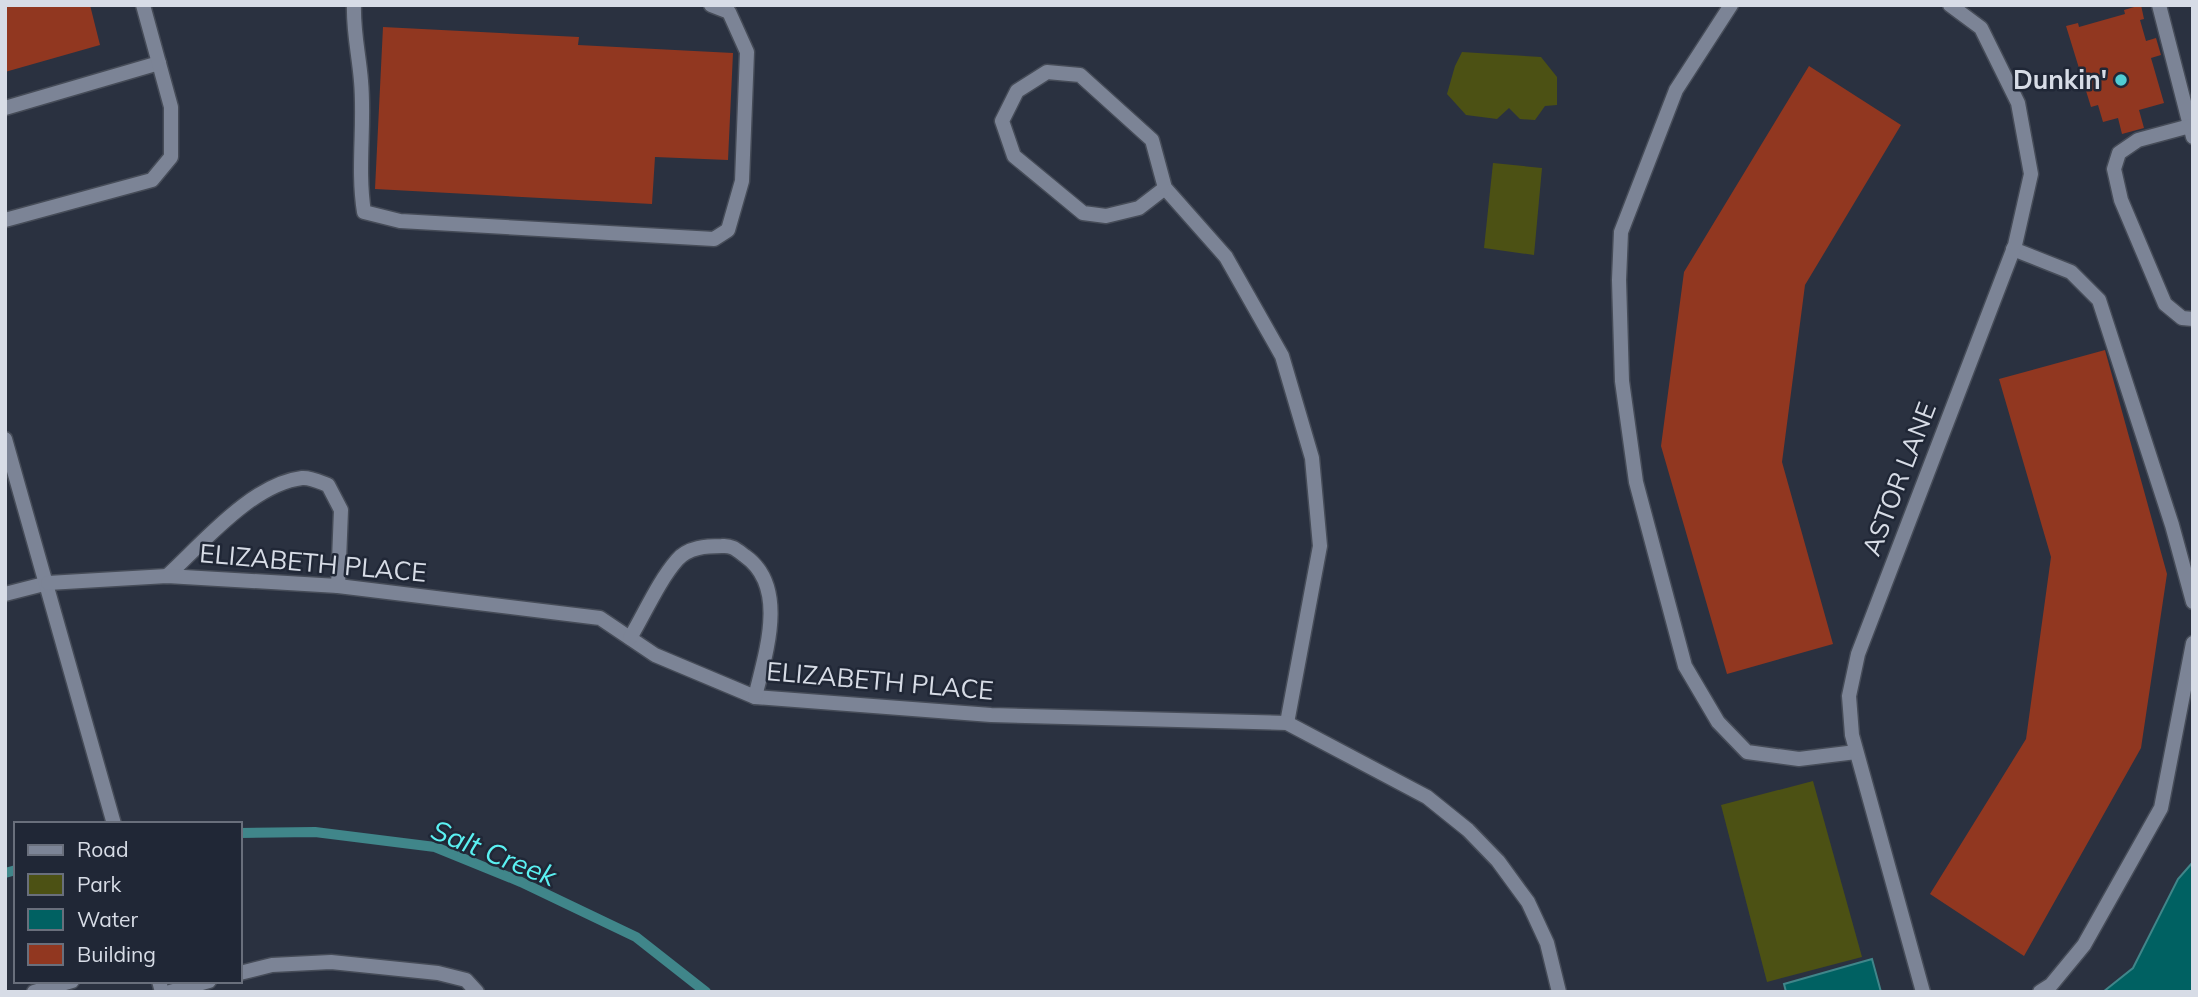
<svg xmlns="http://www.w3.org/2000/svg" width="2198" height="997" font-family="Mulish,sans-serif">
<style>
.green{fill:#4c5114}
.water{fill:#006162;stroke:#40868a;stroke-width:2}
.lines{fill:none;stroke-linecap:round;stroke-linejoin:round}
.stream{stroke:#40868a;stroke-width:10}
.building{fill:#913720}
.service-casing{stroke:#464c58;stroke-width:17}
.minor-casing{stroke:#464c58;stroke-width:17}
.service{stroke:#7c8496;stroke-width:14}
.minor{stroke:#7c8496;stroke-width:14}
.poi-dot{fill:#51ccd3;stroke:#202736;stroke-width:2.5}
.labels{text-anchor:middle;stroke-width:5;stroke-linejoin:round;paint-order:stroke}
.poi-label{font-size:26px;font-weight:bold;fill:#d7dce6;stroke:#202736;text-anchor:end}
.street-label{font-size:26px;fill:#d7dce6;stroke:#202736}
.water-label{font-size:28px;font-style:italic;fill:#5bf1f2;stroke:#202736}
</style>
<rect width="100%" height="100%" fill="#2a3140"/>
<g class="green">
<polygon points="1462,52 1541,57 1557,77 1557,105 1545,106 1535,120 1520,119 1509,108 1497,119 1466,115 1447,94 1455,66"/>
<polygon points="1493,163 1542,168 1534,255 1484,248"/>
<polygon points="1813,781 1862,957 1767,982 1721,805"/>
</g>
<g class="water">
<polygon points="2193,862 2193,992 2103,992 2133,968 2178,879"/>
<polygon points="1872,959 1881,992 1786,992 1784,984"/>
</g>
<g class="lines">
<g class="stream">
<polyline points="240,833 315,832 435,847 521,882 636,937 706,992"/>
<polyline points="5,873 16,870"/>
</g>
</g>
<g class="building">
<polygon points="5,5 90,5 100,45 5,72"/>
<polygon points="2141,5 2144,19 2140,20 2146,41 2156,38 2161,55 2151,58 2164,103 2139,110 2144,128 2122,134 2118,118 2103,122 2098,105 2091,107 2066,26 2078,23 2079,27 2125,14 2124,10"/>
<polygon points="383,27 579,37 578,45 733,53 728,160 655,157 652,204 375,189"/>
<polygon points="1809,66 1901,125 1805,285 1782,462 1833,644 1727,674 1661,446 1684,272"/>
<polygon points="2105,350 2167,574 2141,748 2024,956 1930,894 2026,739 2051,557 1999,379"/>
</g>
<g class="lines">
<defs>
<g id="service">
<path d="M354 5C353 31 359 55 361 81 365 125 357 168 364 212L400 221 714 239 728 230 742 181 747 52 729 12 711 5"/>
<polyline points="1731,5 1676,90 1621,232 1619,280 1622,381 1636,482 1685,666 1718,722 1747,752 1799,759 1856,752"/>
<polyline points="2159,5 2193,137"/>
<polyline points="5,108 159,63"/>
<polyline points="2190,126 2138,140 2119,153 2114,169 2121,200 2165,304 2182,318 2193,319"/>
<polyline points="5,220 152,180 171,157 171,107 143,5"/>
<polyline points="2013,249 2071,272 2099,300 2172,525 2193,602"/>
<polyline points="5,594 48,583"/>
<polyline points="240,973 272,965 331,962 438,973 466,980 477,992"/>
<polyline points="34,992 72,981"/>
<polyline points="170,992 209,981"/>
<polyline points="2040,992 2051,985 2084,945 2161,808 2193,643"/>
</g>
<g id="minor">
<polyline points="1165,188 1139,208 1106,216 1083,213 1014,156 1002,121 1017,91 1047,72 1080,75 1152,140 1165,188 1226,257 1282,356 1312,458 1320,546 1287,723"/>
<polyline points="5,439 114,824"/>
<path d="M167 576C203 543 252 484 302 478 310 477 320 482 328 485L341 510 338 586"/>
<polyline points="48,583 167,576 338,586 600,618 655,655 755,697 991,715 1287,723 1427,797 1468,830 1498,861 1528,902 1547,943 1559,992"/>
<path d="M630 638C645 613 658 582 677 560 688 547 707 546 722 546 732 545 737 550 745 556 789 587 765 655 755 697"/>
<polyline points="159,981 162,992"/>
<polyline points="1923,992 1852,735 1849,696 1858,654 2015,245 2031,174 2018,103 1981,28 1950,5"/>
</g>
</defs>
<use href="#service" class="service-casing"/>
<use href="#minor" class="minor-casing"/>
<use href="#service" class="service"/>
<use href="#minor" class="minor"/>
</g>
<circle class="poi-dot" cx="2121" cy="80" r="7"/>
<g class="labels">
<g class="poi-label">
<text x="2107" y="89">Dunkin'</text>
</g>
<g class="street-label">
<text transform="translate(1899 479) rotate(-69)" y="9">ASTOR LANE</text>
<text transform="translate(313 563) rotate(5)" y="9">ELIZABETH PLACE</text>
<text transform="translate(880 681) rotate(5)" y="9">ELIZABETH PLACE</text>
</g>
<g class="water-label">
<text transform="translate(494 853) rotate(22)" y="10">Salt Creek</text>
</g>
</g>
<rect width="2198" height="997" fill="none" stroke="#d7dce6" stroke-width="14"/>
<rect x="14" y="822" width="228" height="161" fill="#202736" stroke="#696f7c" stroke-width="2"/>
<rect x="28" y="845" width="35" height="10" fill="#7c8496" stroke="#696f7c" stroke-width="2"/>
<text x="77" y="857" font-size="21" fill="#d7dce6">Road</text>
<rect x="28" y="874" width="35" height="21" fill="#4c5114" stroke="#696f7c" stroke-width="2"/>
<text x="77" y="892" font-size="21" fill="#d7dce6">Park</text>
<rect x="28" y="909" width="35" height="21" fill="#006162" stroke="#696f7c" stroke-width="2"/>
<text x="77" y="927" font-size="21" fill="#d7dce6">Water</text>
<rect x="28" y="944" width="35" height="21" fill="#913720" stroke="#696f7c" stroke-width="2"/>
<text x="77" y="962" font-size="21" fill="#d7dce6">Building</text>
</svg>
